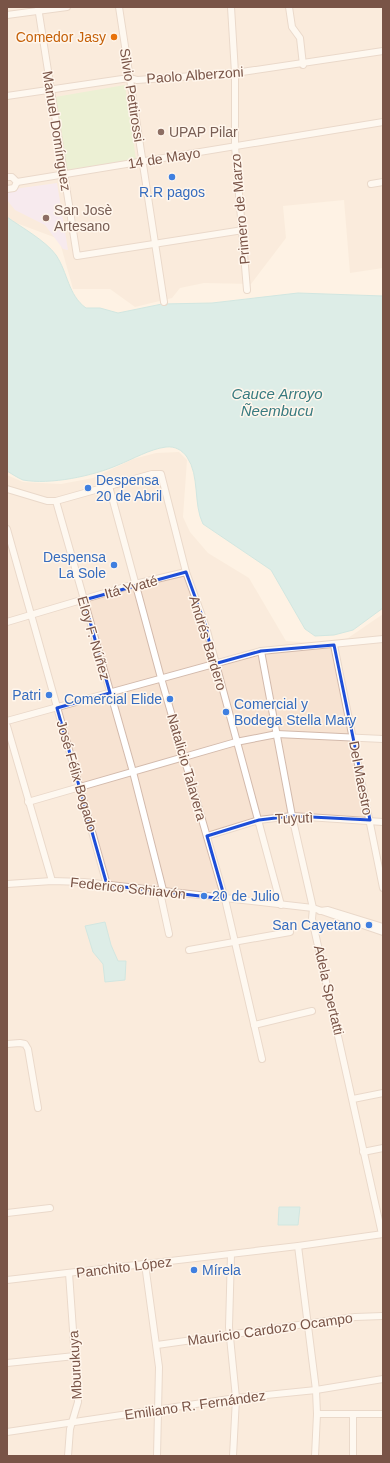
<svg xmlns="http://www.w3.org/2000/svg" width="390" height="1463" font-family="Arial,sans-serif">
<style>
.residential{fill:#f7e3d2}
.education{fill:#efe1fb}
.green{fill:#d7edc1}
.water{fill:#b6e7ea;stroke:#9cd8dd}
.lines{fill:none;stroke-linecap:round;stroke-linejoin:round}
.minor-casing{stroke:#d3baac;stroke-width:8}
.minor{stroke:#fff;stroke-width:6}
.marked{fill:none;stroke:#1d4ed8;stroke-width:3;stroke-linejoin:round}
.food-dot{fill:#e8710a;stroke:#fff6ec;stroke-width:1.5}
.education-dot{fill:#8d6e63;stroke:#fff6ec;stroke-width:1.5}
.shop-dot{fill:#3f7fe0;stroke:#fff6ec;stroke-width:1.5}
.labels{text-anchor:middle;stroke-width:3;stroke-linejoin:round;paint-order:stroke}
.food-label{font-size:14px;fill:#c56008;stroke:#fff6ec;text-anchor:end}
.street-label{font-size:14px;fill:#795447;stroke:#fff6ec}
.education-label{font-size:14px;fill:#785e54;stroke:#fff6ec;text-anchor:start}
.shop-label{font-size:14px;fill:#366cbe;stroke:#fff6ec;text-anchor:start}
.water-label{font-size:15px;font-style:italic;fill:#397b80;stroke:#fff6ec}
</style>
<rect width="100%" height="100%" fill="#fef2e4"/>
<g class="residential">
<polygon points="7,7 383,7 383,268 350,273 344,200 283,206 286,238 251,284 204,283 180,288 172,298 135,307 110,289 73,289 59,239 11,221 7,216"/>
<polygon points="179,452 187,460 183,517 190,532 208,553 249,578 286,641 328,644 348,638 383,614 383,1456 7,1456 7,475 23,482 61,484 93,478 133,459 156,453"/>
</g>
<polygon class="education" points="57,183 68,250 63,249 45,225 15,210 7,200 7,190"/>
<polygon class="green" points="125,85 136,159 66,170 55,97"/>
<g class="water">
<path d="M7 217C21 227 46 241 56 255 68 273 68 295 86 308H100L118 313 162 304 212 303 298 293 383 296V608L353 630 334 635 315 636 305 629 271 570 203 524C193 504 200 476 187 457 182 450 175 446 166 447 150 449 133 459 118 465 93 476 50 485 23 480 18 478 12 474 7 471Z"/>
<polygon points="105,922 111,945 118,961 126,961 125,980 105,982 103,964 93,952 85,926"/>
<polygon points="279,1207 300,1207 298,1225 278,1225"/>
</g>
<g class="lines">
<defs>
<g id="minor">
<polyline points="38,7 77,256 243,230"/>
<polyline points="119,7 164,302"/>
<polyline points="231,7 235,73 235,146 247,290"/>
<polyline points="289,7 292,27 300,38 303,65"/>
<polyline points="7,15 67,7"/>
<polyline points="7,96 129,78 137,80 235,73 383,51"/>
<polyline points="7,177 12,177 17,182"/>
<polyline points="17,182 383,122"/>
<polyline points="371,184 383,182"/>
<polyline points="7,189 14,188 17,182"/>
<polyline points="109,486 161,678 225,899 262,1059"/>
<polyline points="7,489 47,501 56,501 152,474 161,474 186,572 206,627 281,905"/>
<polyline points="56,501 133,772 163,890 161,897 169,934"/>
<polyline points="7,529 107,885"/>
<polyline points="7,622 135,584 186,572"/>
<polyline points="334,645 383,888"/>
<polyline points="261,651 292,816 313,908 312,919 382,1234"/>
<polyline points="7,721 261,651 383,639"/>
<polyline points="7,726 52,881"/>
<polyline points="28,802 236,742 277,734 383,739"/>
<polyline points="207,836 259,820 292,816 383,822"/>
<polyline points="7,884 52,881 84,882 313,908 383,932"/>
<polyline points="320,911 328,910 383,927"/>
<polyline points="189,950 290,932"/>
<polyline points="254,1025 312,1011"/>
<polyline points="7,1044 20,1043 25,1044 28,1049 38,1108"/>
<polyline points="353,1099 383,1093"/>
<polyline points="363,1152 383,1148"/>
<polyline points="7,1213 50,1208"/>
<polyline points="298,1246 316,1390 317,1414 315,1456"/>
<polyline points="231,1254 229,1327 236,1398 233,1456"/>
<polyline points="145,1264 159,1367 157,1456"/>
<polyline points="7,1280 298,1246 383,1234"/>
<polyline points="157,1345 355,1317 383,1316"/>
<polyline points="7,1363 75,1356"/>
<polyline points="317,1414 383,1414"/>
<polyline points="353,1414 353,1456"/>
<polyline points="7,1432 236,1398 316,1390 383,1379"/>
<polyline points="68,1456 70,1429 78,1402 69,1273"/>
</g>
</defs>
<use href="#minor" class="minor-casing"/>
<use href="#minor" class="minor"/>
</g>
<path d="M0 0H390V1463H0ZM186 572 206 627 214 664 261 651 334 645 370 820 292 816 259 820 207 836 225 899 107 885 57 708 110 693 84 600Z" fill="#fef2e4" fill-opacity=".55" fill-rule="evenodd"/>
<path class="marked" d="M186 572 206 627 214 664 261 651 334 645 370 820 292 816 259 820 207 836 225 899 107 885 57 708 110 693 84 600Z"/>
<circle class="food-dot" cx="114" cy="37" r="4"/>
<g class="education-dot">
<circle cx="161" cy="132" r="4"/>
<circle cx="46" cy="218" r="4"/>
</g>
<g class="shop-dot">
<circle cx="172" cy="177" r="4"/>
<circle cx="88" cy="488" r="4"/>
<circle cx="114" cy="565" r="4"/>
<circle cx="49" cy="695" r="4"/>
<circle cx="170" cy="699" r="4"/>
<circle cx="226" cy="712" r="4"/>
<circle cx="204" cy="896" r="4"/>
<circle cx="369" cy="925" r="4"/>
<circle cx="194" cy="1270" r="4"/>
</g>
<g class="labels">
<g class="food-label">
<text x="106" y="42">Comedor Jasy</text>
</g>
<g class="street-label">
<text transform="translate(195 75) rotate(-4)" y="5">Paolo Alberzoni</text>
<text transform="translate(132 95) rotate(81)" y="5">Silvio Pettirossi</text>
<text transform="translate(57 131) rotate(81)" y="5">Manuel Domínguez</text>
<text transform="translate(164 158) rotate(-9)" y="5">14 de Mayo</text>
<text transform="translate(240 209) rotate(-95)" y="5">Primero de Marzo</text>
<text transform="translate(131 587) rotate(-15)" y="5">Itá Yvaté</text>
<text transform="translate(94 638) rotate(74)" y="5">Eloy F. Núñez</text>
<text transform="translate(208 643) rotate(73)" y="5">Andrés Bardero</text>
<text transform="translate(187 767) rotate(74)" y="5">Natalicio Talavera</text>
<text transform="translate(77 776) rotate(74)" y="5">José Félix Bogado</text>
<text transform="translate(361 778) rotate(79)" y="5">Del Maestro</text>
<text transform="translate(294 818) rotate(-2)" y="5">Tuyutì</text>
<text transform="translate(128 888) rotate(6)" y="5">Federico Schiavón</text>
<text transform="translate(329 990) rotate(77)" y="5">Adela Spertatti</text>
<text transform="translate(124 1267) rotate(-7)" y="5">Panchito López</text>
<text transform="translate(270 1329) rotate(-8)" y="5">Mauricio Cardozo Ocampo</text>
<text transform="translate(75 1365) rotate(-93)" y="5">Mburukuya</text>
<text transform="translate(195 1405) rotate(-8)" y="5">Emiliano R. Fernández</text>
</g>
<g class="education-label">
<text x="169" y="137">UPAP Pilar</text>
<text x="54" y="215">San Josè<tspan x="54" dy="16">Artesano</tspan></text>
</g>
<g class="shop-label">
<text x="172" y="197" text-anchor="middle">R.R pagos</text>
<text x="96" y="485">Despensa<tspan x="96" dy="16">20 de Abril</tspan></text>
<text x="106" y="562" text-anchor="end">Despensa<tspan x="106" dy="16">La Sole</tspan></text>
<text x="41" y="700" text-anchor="end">Patri</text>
<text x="162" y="704" text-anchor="end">Comercial Elide</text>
<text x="234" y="709">Comercial y<tspan x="234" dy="16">Bodega Stella Mary</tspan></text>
<text x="212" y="901">20 de Julio</text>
<text x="361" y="930" text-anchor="end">San Cayetano</text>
<text x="202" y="1275">Mírela</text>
</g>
<g class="water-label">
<text x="277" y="399">Cauce Arroyo<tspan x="277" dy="17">Ñeembucu</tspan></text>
</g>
</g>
<rect width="390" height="1463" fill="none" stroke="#795447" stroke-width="16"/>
</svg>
